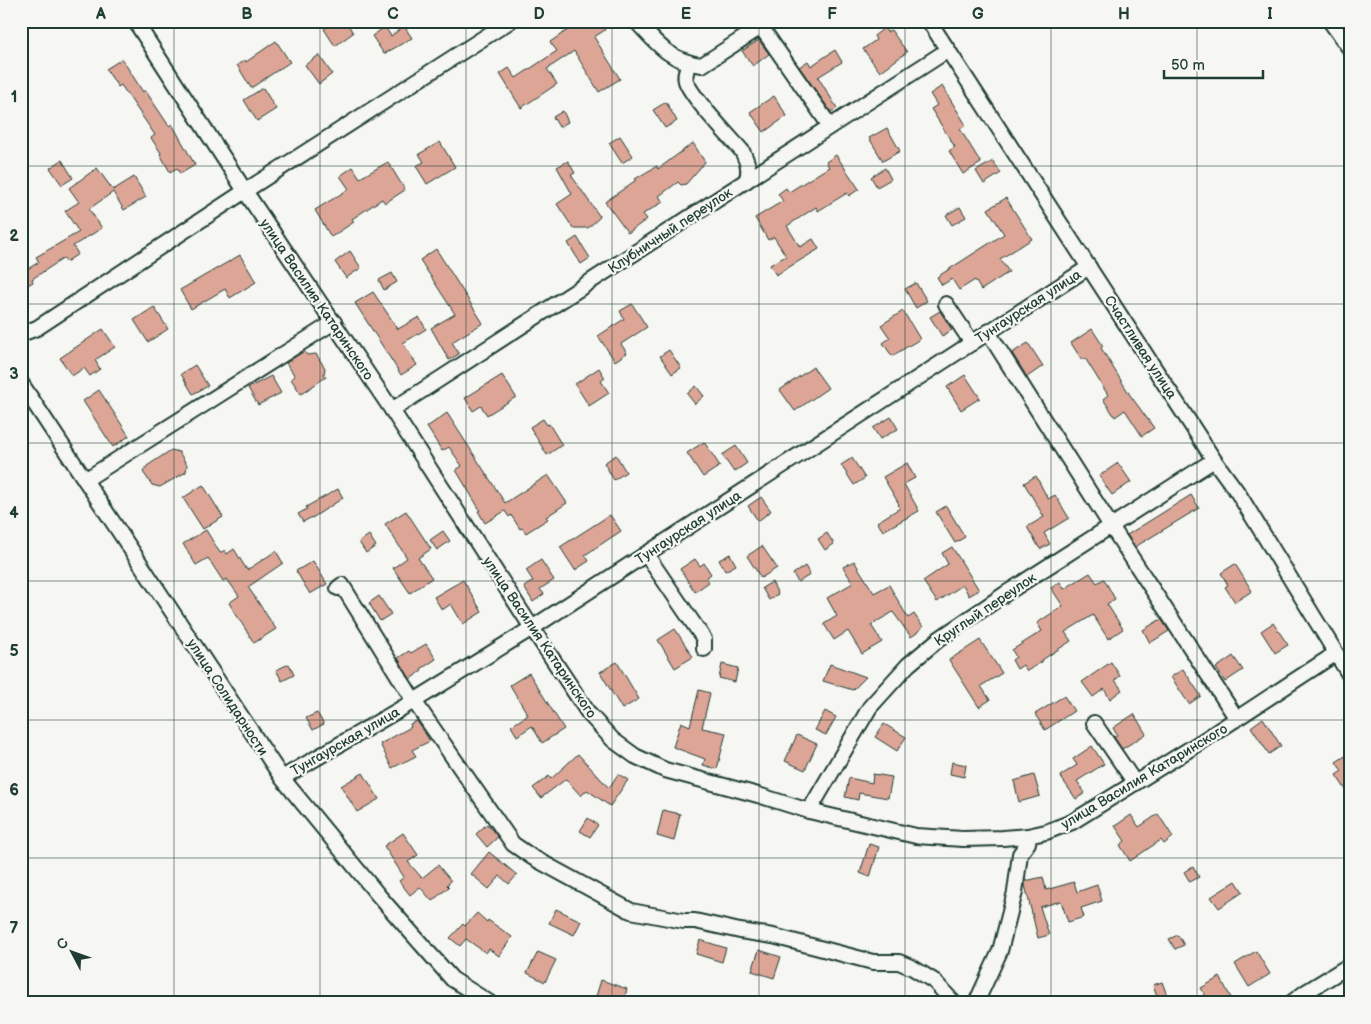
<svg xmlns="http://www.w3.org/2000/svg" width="1371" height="1024" font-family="'Balsamiq Sans',sans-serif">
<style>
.building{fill:#dda596;stroke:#1f3d34}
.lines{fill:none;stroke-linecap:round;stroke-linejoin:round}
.minor-casing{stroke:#1f3d34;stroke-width:18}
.minor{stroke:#f6f6f2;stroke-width:14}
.grid{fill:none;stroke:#1f3d34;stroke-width:1;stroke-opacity:0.55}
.labels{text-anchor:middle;stroke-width:4.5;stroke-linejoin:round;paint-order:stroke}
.street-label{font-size:14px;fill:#1f3d34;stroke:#f6f6f2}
.neatline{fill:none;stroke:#1f3d34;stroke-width:2}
.grid-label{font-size:16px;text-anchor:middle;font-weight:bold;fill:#1f3d34}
</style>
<rect width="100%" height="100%" fill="#f6f6f2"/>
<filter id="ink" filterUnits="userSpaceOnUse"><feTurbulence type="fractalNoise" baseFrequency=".02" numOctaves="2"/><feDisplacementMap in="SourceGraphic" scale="10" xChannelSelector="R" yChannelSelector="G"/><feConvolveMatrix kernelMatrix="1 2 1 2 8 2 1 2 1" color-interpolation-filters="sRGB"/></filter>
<g filter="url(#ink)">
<g class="building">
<polygon points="336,21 346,21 353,33 335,46 324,29"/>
<polygon points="581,21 599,21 605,30 594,37 620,79 599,92 574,51 547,69 557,84 521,108 500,74 509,68 516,78 557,51 550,42"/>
<polygon points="404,26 412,38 384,54 372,36 385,27 391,36"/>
<polygon points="884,28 887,32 891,30 907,52 880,72 863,49 876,40 874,36"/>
<polygon points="759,40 769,54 753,66 742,51"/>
<polygon points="276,41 290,62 251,88 237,65 245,60 246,62"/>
<polygon points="835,50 842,62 818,77 837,108 831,112 799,67 808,61 811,66"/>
<polygon points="319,55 332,74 319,84 305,65"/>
<polygon points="122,59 143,92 145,90 169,126 172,124 195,165 180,174 177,168 170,172 160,154 161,153 151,138 155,135 121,85 118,87 106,69"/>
<polygon points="942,86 966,125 960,129 981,163 963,174 949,151 955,147 931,109 937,105 930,94"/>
<polygon points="263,88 276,109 257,121 244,100"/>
<polygon points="774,96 787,116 764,132 750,112"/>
<polygon points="666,102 677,121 665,128 653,110"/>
<polygon points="563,111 568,122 559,127 553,117"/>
<polygon points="887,128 900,151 883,161 869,138"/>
<polygon points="620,136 633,156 622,163 609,143"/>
<polygon points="440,142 455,167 427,184 416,166 424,162 419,154"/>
<polygon points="693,143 705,162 686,184 681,185 678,182 659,196 663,202 643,214 647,219 628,233 605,202 636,180 635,179 657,166 658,169"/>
<polygon points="836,155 859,189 849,196 847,193 818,211 816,207 787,226 800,247 813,239 819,249 776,275 770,265 786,256 774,237 768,240 755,218 783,201 778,194 786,188 789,192 829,167 826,162"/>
<polygon points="62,160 73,178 62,185 50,168"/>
<polygon points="568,161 575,173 571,175 600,217 588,228 573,228 557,204 572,194 557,167"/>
<polygon points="993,161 1001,173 984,184 976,171"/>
<polygon points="388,162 405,190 385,203 382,199 352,219 354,222 331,237 315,210 349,189 340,176 353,167 360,178"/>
<polygon points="97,168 113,190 134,177 146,197 124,210 113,192 89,209 102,228 73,246 78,254 66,262 64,258 32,279 33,282 21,289 21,263 26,270 39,262 36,257 79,232 65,211 79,202 69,188"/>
<polygon points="885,168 891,179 877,187 871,177"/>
<polygon points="1006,198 1032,239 1000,259 1009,272 981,290 975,280 959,290 952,279 942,285 937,277 1004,234 988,209"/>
<polygon points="960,207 966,217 952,225 946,215"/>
<polygon points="577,237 590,258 581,264 568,243"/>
<polygon points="436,249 483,323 452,342 459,354 449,360 431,328 455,314 420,260"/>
<polygon points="350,251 361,268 346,278 335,262"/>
<polygon points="240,255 256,282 230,298 225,289 191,309 180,290"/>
<polygon points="392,273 397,282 384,290 379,280"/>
<polygon points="916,283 927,301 916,308 905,289"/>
<polygon points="373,292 398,329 419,317 426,329 403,343 417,365 401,375 355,303"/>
<polygon points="632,304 647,327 621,344 627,353 615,361 598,336 624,319 620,311"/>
<polygon points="154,307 168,329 148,342 134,320"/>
<polygon points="903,311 920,339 892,356 883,343 890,338 881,325"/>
<polygon points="940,311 952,330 942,336 930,317"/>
<polygon points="103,329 115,347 95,360 100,369 90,376 84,368 72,376 60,358"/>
<polygon points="1092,329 1103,346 1101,348 1130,395 1154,428 1142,436 1125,410 1115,417 1103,399 1108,395 1085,358 1082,360 1071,343"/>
<polygon points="1028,343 1043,366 1027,377 1012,353"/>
<polygon points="669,350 681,368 672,374 660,356"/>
<polygon points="304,351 307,355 316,354 325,368 324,374 326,377 301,394 291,379 295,376 286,363"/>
<polygon points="195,365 208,386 193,394 181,374"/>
<polygon points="813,367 828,388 795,411 780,390"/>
<polygon points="599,368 605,378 601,381 609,393 589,406 575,384"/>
<polygon points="502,375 516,397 487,415 481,406 473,411 465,398"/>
<polygon points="965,375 980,398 961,410 947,387"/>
<polygon points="271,376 281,393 258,405 248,388"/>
<polygon points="696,386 704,396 695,404 687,394"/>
<polygon points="99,390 129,436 113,447 83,401"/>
<polygon points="447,413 505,503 548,475 567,503 546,517 548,519 526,533 522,528 520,529 511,515 509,517 505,511 485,523 478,511 480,510 456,470 462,466 449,447 442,451 427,427"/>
<polygon points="891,417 898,429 880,439 873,428"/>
<polygon points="543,419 547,425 549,424 562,445 547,455 530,427"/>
<polygon points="704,442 720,466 703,477 687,453"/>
<polygon points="736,446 747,463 734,472 722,455"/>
<polygon points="171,450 179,452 187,465 186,472 160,487 152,485 143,472 147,466"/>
<polygon points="616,455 626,472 614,480 604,463"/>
<polygon points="852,458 865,478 854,485 841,465"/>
<polygon points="907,463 915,478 904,484 919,511 883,531 877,522 900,508 898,505 899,504 883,477"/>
<polygon points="1118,463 1131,482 1112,495 1099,476"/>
<polygon points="1036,476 1048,499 1055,495 1069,518 1044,533 1050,544 1040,549 1027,527 1044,517 1024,483"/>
<polygon points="203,485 223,517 203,529 183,498"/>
<polygon points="338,489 343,498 312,518 312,517 303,522 298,514 307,509 306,507"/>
<polygon points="1191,495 1199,508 1135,547 1127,535"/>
<polygon points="761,497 771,511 758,521 748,506"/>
<polygon points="946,506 965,537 955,543 936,512"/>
<polygon points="406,511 431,549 418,558 432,578 410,593 393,568 407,558 385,524"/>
<polygon points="610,515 621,531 585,555 589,561 575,570 560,547"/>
<polygon points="206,530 220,553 225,550 227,554 234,549 247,570 276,551 283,563 248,587 276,629 254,643 229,603 239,596 227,579 223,581 208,558 196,565 183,544"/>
<polygon points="443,531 450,541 437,550 430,540"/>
<polygon points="827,533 834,544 825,550 818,539"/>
<polygon points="369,535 376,546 366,553 359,542"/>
<polygon points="762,546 777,568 761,578 747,556"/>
<polygon points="952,547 979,590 969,596 963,585 937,602 923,581 948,564 942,553"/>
<polygon points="730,554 736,565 725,571 719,560"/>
<polygon points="695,559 700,566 704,563 711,574 706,578 709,582 695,592 680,569"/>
<polygon points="541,560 554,580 540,589 544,594 533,602 524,587 533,581 526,570"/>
<polygon points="313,561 327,584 310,594 296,571"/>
<polygon points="854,561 874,593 889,585 908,618 914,614 923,627 917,632 917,633 911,637 893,612 871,625 882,642 862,654 848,631 834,640 824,624 837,616 827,598 853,583 843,567"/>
<polygon points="1235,564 1252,591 1235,602 1225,587 1228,585 1221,573"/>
<polygon points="805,566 810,575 798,582 793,574"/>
<polygon points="1090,573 1097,583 1104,579 1115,599 1107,604 1123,629 1108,639 1093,615 1065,632 1071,641 1042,660 1043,661 1027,671 1023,665 1017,669 1012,660 1016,657 1012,650 1042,631 1037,623 1063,606 1051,588 1060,582 1064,589"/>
<polygon points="463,580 482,612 463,624 451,604 442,610 434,597"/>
<polygon points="772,582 778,594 769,600 762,588"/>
<polygon points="379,596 391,614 380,621 369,603"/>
<polygon points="1161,619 1169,631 1150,643 1143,630"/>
<polygon points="1273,623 1288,645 1275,653 1261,631"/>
<polygon points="675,629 693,657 675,668 658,640"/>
<polygon points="980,640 1002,673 981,686 990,700 979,707 949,660"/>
<polygon points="426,644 436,659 421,669 422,671 410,679 398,658 409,651 411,653"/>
<polygon points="1233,656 1243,670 1225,682 1216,668"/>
<polygon points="617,662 639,699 622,709 600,672"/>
<polygon points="1111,662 1120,676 1115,680 1122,690 1110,699 1104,689 1093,697 1082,682"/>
<polygon points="289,664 294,675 282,681 276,670"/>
<polygon points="722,664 738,668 735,682 719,678"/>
<polygon points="830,664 866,677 853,690 823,681"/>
<polygon points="1183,669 1201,696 1189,704 1171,677"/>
<polygon points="529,673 564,729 542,743 532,726 517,736 511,726 528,715 510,685"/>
<polygon points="699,690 710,693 702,728 726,733 717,769 703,765 705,759 673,747 681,722 690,726"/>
<polygon points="1064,696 1074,711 1045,730 1035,714"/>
<polygon points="825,711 836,717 826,735 815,730"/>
<polygon points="317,713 324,724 313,730 306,718"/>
<polygon points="1134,714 1146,734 1122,749 1114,737 1117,735 1113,728"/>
<polygon points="1263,718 1281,746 1269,754 1251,727"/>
<polygon points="417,721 430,741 412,750 416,756 392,768 380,744 411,727 410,724"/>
<polygon points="884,724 906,737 897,751 875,737"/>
<polygon points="797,735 817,744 805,770 785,761"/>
<polygon points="1092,746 1104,764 1077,781 1085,793 1076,799 1060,776 1077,765 1073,759"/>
<polygon points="1350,753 1350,796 1336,775 1342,771 1336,762"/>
<polygon points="578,754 609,788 618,774 628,780 610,806 587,790 581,796 566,779 541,798 533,788 549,776 551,779"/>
<polygon points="952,762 966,765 964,777 950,774"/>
<polygon points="363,773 379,799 357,812 341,786"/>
<polygon points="873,774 892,777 888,798 859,793 858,800 845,797 849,778 872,783"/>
<polygon points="1034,775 1040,796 1019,802 1014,781"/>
<polygon points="663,810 680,814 674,841 657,836"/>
<polygon points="1158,814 1173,837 1164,844 1161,840 1130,861 1120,845 1125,841 1115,826 1131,815 1139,827"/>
<polygon points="588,818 598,825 590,837 580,831"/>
<polygon points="487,824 498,837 487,847 476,834"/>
<polygon points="403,833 418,855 408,862 422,878 438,865 451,881 447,885 449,887 432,901 420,887 410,895 399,881 404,877 384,846"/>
<polygon points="869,844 879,847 870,877 860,873"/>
<polygon points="489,852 517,875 509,884 500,876 489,889 471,874"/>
<polygon points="1193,866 1199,877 1190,882 1184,872"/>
<polygon points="1043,877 1046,890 1074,882 1077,892 1097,885 1102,901 1081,908 1084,917 1068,922 1061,901 1040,907 1049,935 1038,938 1025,885 1025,881"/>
<polygon points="1236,881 1243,892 1219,908 1211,897"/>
<polygon points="556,909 581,921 574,935 549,923"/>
<polygon points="477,913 487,922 488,920 512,937 499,956 489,949 486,953 466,939 460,946 450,938 463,924 465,926"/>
<polygon points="1178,935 1184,945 1175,949 1169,939"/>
<polygon points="700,940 726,948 722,962 696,954"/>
<polygon points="759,950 781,957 774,978 752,971"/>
<polygon points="1256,951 1270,974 1249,987 1235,964"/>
<polygon points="538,952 556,960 545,982 527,973"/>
<polygon points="1220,977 1231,998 1222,1003 1210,1003 1201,988"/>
<polygon points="601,980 627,989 623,1003 594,1003"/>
<polygon points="1162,982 1168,998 1159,1001 1153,985"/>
</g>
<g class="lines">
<defs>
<g id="minor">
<polyline points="135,21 245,191 392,410 532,628 589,714 613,740 635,756 665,770 758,795 809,811 916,836 963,839 1003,838 1028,836 1046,832 1072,822 1201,742 1335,654"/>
<path d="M636 21C656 43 671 62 702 65L770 21"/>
<polyline points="929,21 1214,460 1238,493 1350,676"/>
<polyline points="1330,21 1350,49"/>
<polyline points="761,27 830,126"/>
<path d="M689 63C687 69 684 74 686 81 691 97 729 136 742 151 747 161 751 170 746 181"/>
<polyline points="946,304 972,343"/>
<polyline points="988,332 1111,526 1237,719"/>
<polyline points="21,334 37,328 245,191 510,21"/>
<polyline points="21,383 282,778 379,896 452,979 490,1003"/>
<polyline points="392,410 948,50"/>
<polyline points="85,480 334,322"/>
<polyline points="646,554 704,639 704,649"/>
<polyline points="338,588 342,585 414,701 513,844 532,857 631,911 684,921 695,921 740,931 773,936 873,962 899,962 913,968 934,981 954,1003"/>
<polyline points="1094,723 1135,783"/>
<polyline points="282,778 414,701 532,628 1089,267"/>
<polyline points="809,811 870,707 908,665 939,639 1005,594 1214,460"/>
<polyline points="976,1003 1000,951 1015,892 1020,854 1028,843 1028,836"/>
<polyline points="1291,1003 1306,992 1350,965"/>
</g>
</defs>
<use href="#minor" class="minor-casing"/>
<use href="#minor" class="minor"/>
</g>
</g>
<path class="grid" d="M174 21V1003M320 21V1003M466 21V1003M612 21V1003M759 21V1003M905 21V1003M1051 21V1003M1197 21V1003M21 166H1350M21 304H1350M21 443H1350M21 581H1350M21 720H1350M21 858H1350"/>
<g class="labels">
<g class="street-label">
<text transform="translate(670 230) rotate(-33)" y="5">Клубничный переулок</text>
<text transform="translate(317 299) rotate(56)" y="5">улица Василия Катаринского</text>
<text transform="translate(1028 306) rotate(-33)" y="5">Тунгаурская улица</text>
<text transform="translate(1141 347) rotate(57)" y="5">Счастливая улица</text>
<text transform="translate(688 527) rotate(-33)" y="5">Тунгаурская улица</text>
<text transform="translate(985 609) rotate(-34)" y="5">Круглый переулок</text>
<text transform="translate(540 637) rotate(56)" y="5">улица Василия Катаринского</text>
<text transform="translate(228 697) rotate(57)" y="5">улица Солидарности</text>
<text transform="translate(345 741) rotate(-30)" y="5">Тунгаурская улица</text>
<text transform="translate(1144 776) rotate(-31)" y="5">улица Василия Катаринского</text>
</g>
</g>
<rect width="1371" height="1024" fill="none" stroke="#f6f6f2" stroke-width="55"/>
<g transform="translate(72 952) rotate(311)" stroke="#f6f6f2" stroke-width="4" paint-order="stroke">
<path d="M0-4L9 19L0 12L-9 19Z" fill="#1f3d34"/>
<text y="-8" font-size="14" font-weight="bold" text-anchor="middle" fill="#1f3d34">С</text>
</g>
<path d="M1164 70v8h99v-8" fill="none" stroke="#1f3d34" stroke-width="2.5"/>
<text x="1171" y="70" font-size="15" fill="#1f3d34" stroke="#f6f6f2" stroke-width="4" paint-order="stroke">50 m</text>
<rect x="28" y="28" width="1316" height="968" class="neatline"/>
<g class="grid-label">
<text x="101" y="19">A</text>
<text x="247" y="19">B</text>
<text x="393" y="19">C</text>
<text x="539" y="19">D</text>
<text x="686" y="19">E</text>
<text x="832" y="19">F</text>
<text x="978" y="19">G</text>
<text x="1124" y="19">H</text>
<text x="1270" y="19">I</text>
<text x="14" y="102">1</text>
<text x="14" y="241">2</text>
<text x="14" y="379">3</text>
<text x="14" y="518">4</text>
<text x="14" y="656">5</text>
<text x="14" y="795">6</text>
<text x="14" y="933">7</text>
</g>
</svg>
